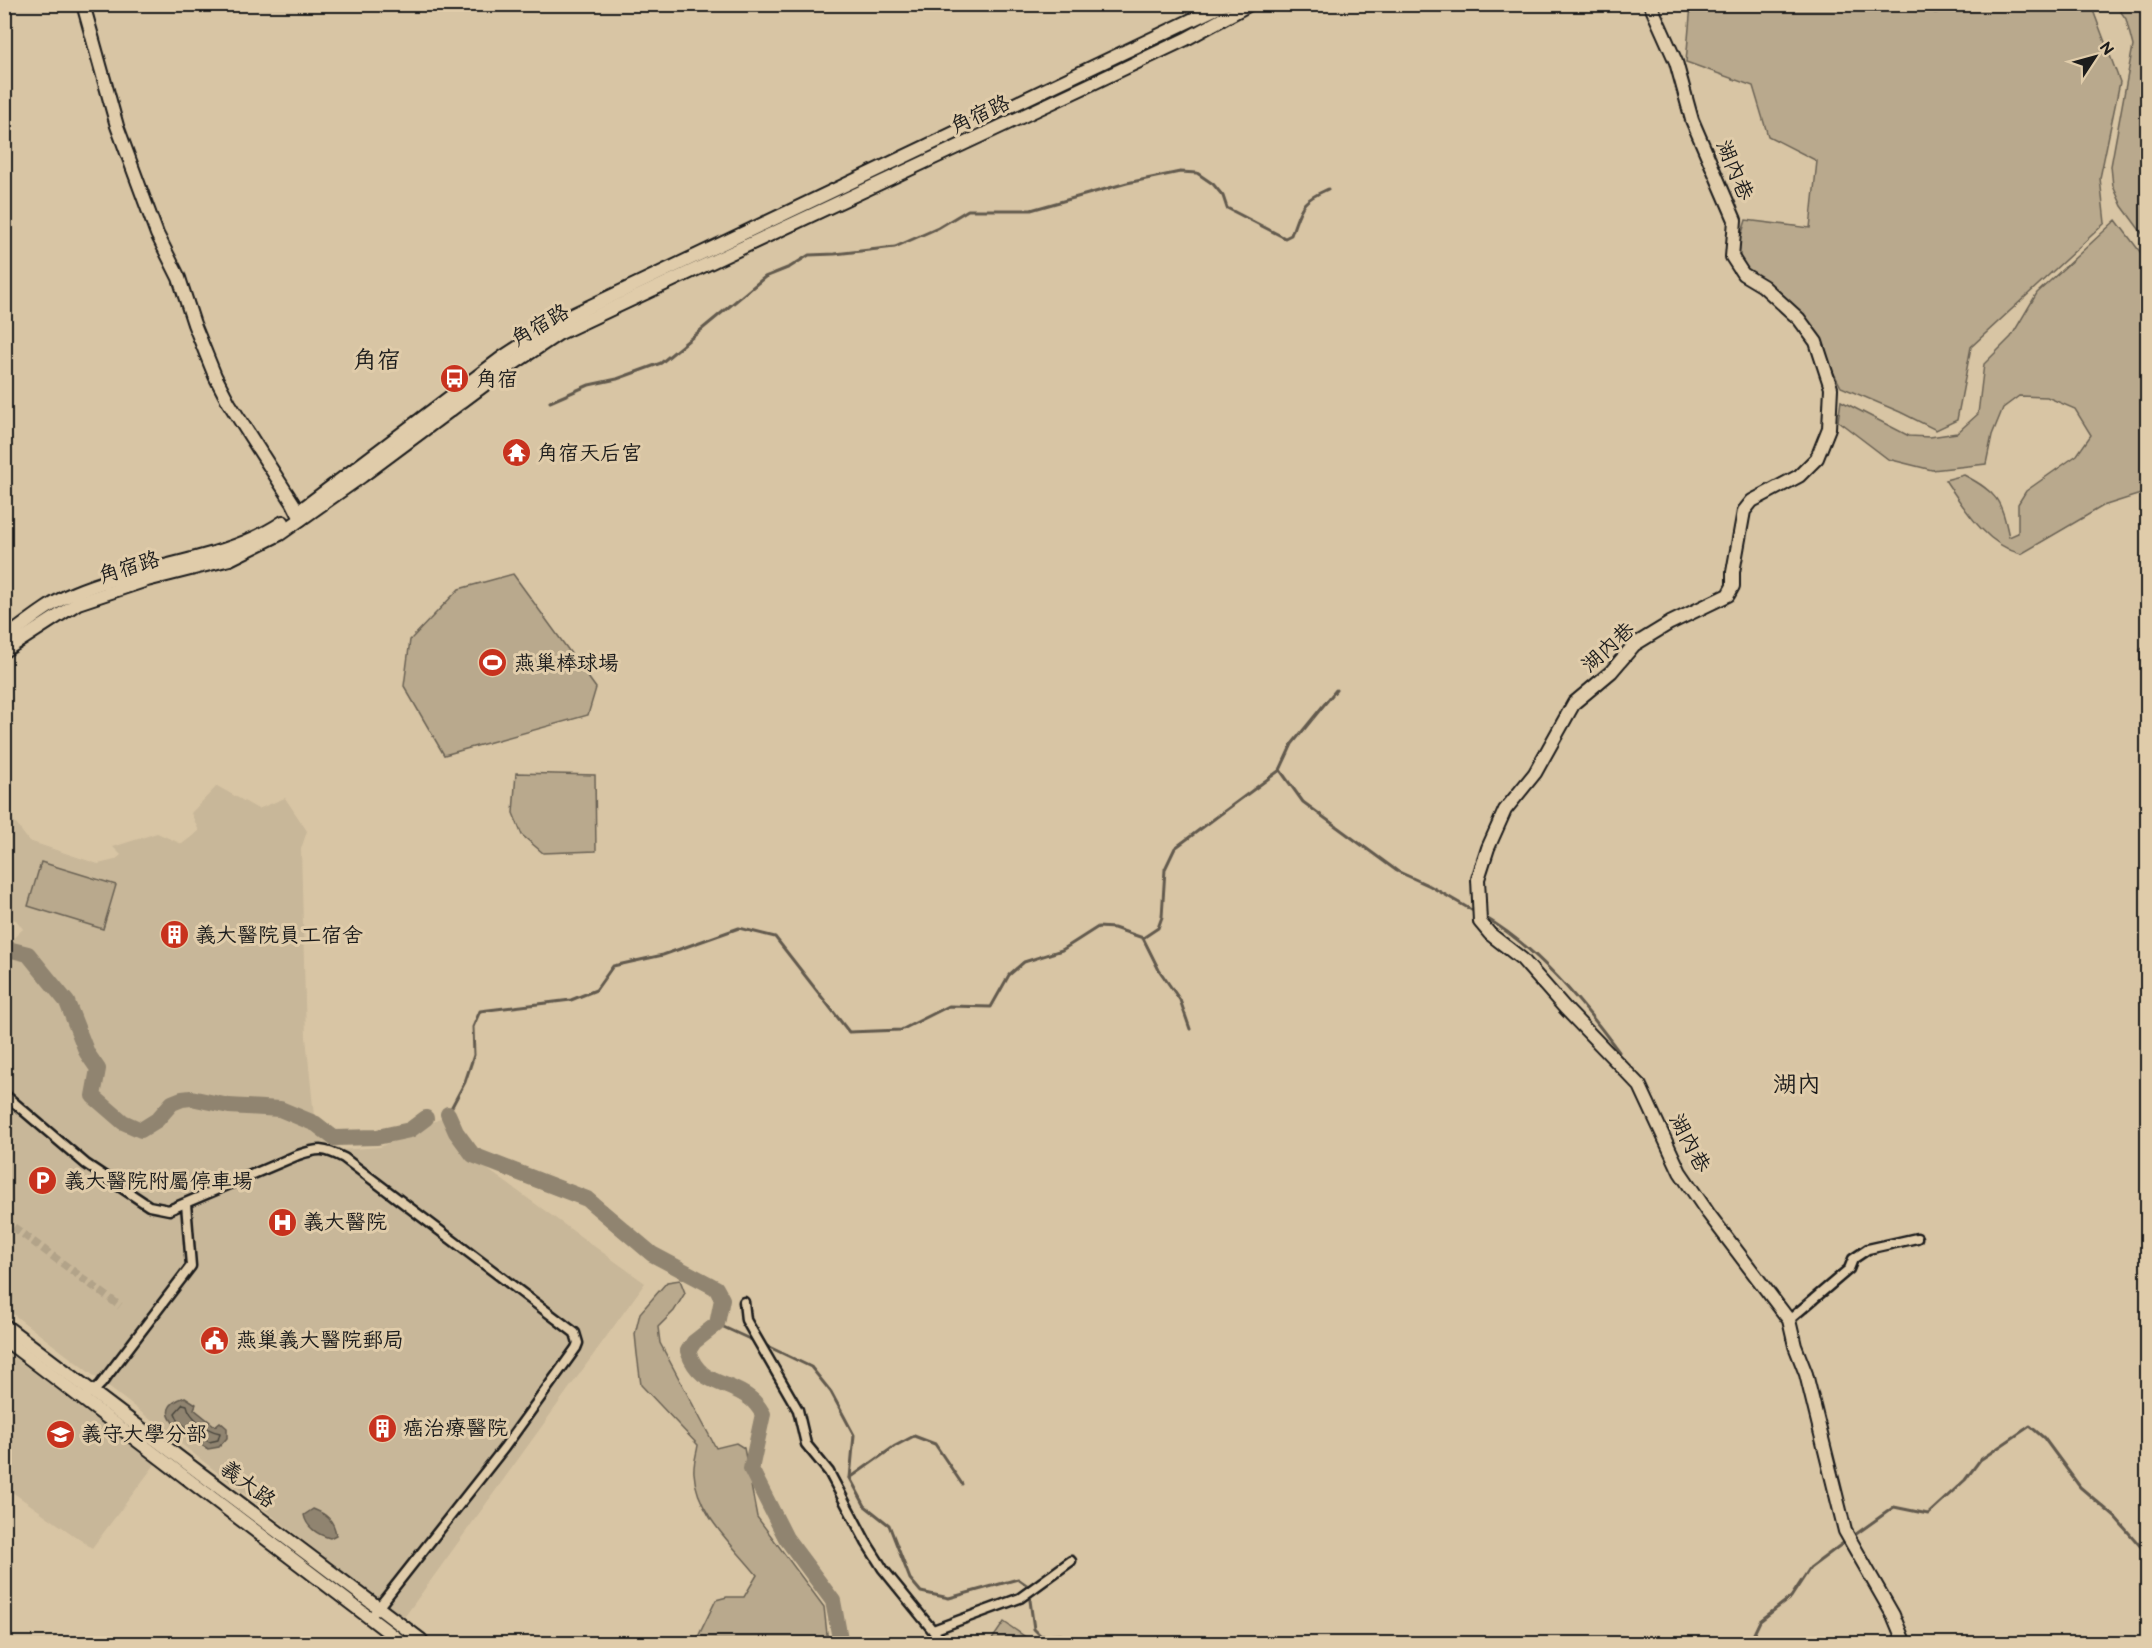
<svg xmlns="http://www.w3.org/2000/svg" width="2152" height="1648" font-family="'Balsamiq Sans','LXGW WenKai TC',sans-serif">
<style>
.built{fill:#c8b799}
.green{fill:#b9a98d;stroke:#6a6254;stroke-width:1.5}
.water{fill:#908470;stroke:#625a4e;stroke-width:1.5}
.lines{fill:none;stroke-linecap:round;stroke-linejoin:round}
.shore{stroke:#4a463e;stroke-width:1.5}
.stream{stroke:#625a4e;stroke-width:3}
.river{stroke:#908470;stroke-width:16}
.street-tunnel{stroke:#b2a389;stroke-width:8;stroke-dasharray:8 4;stroke-linecap:butt}
.street-casing{stroke:#1c1c1c;stroke-width:13}
.secondary-casing{stroke:#1c1c1c;stroke-width:16}
.street{stroke:#e0ccaa;stroke-width:8}
.secondary{stroke:#e0ccaa;stroke-width:12}
.labels{text-anchor:middle;stroke-width:6;stroke-linejoin:round;paint-order:stroke}
.street-label{font-size:21px;fill:#1c1c1c;stroke:#e0ccaa}
.poi-label{font-size:21px;fill:#1c1c1c;stroke:#e0ccaa;text-anchor:start}
.quarter-label{font-size:24px;fill:#1c1c1c;stroke:#e0ccaa}
</style>
<rect width="100%" height="100%" fill="#d8c5a4"/>
<filter id="ink" filterUnits="userSpaceOnUse"><feTurbulence type="fractalNoise" baseFrequency=".0167" numOctaves="2"/><feDisplacementMap in="SourceGraphic" scale="12" xChannelSelector="R" yChannelSelector="G"/><feConvolveMatrix kernelMatrix="1 2 1 2 8 2 1 2 1" color-interpolation-filters="sRGB"/></filter>
<g filter="url(#ink)">
<g class="built">
<polygon points="217,786 258,809 285,798 307,831 301,849 306,1037 314,1116 341,1150 380,1147 442,1118 476,1161 645,1283 403,1619 132,1405 5,1308 4,947 23,929 16,920 5,918 4,808 29,841 98,864 115,860 121,855 113,847 157,833 182,844 199,831 191,813"/>
<polygon points="5,1351 156,1463 92,1548 5,1487"/>
</g>
<g class="green">
<polygon points="1787,4 1913,4 1935,13 1968,7 2063,7 2069,5 2091,5 2120,82 2100,178 2105,223 1971,347 1957,420 1936,430 1900,412 1841,387 1809,325 1742,266 1738,246 1746,220 1810,228 1817,161 1768,136 1753,86 1686,62 1691,5 1759,5 1782,9"/>
<polygon points="2116,5 2147,5 2147,240 2122,206 2113,186 2111,166 2133,46 2126,19"/>
<path d="M2116 220 2147 261V492L2103 506 2021 554C1985 544 1965 509 1945 480L1964 475C1998 493 2001 500 2009 537L2018 533V504L2026 491 2077 455 2091 435 2075 409 2047 397 2019 396 2003 408 1992 435 1986 464 1932 470 1888 459 1838 421 1841 401 1909 436 1930 437 1957 433 1978 414 1984 364 2011 337 2037 293Z"/>
<polygon points="513,574 596,688 588,715 444,755 404,686 410,640 459,589"/>
<polygon points="2147,645 2147,747 2144,741 2142,721 2140,650"/>
<polygon points="516,773 595,775 596,851 543,853 522,835 513,813"/>
<polygon points="41,862 116,885 103,929 28,906"/>
<path d="M680 1280 685 1293 674 1311 658 1327 660 1343 716 1448 736 1443 744 1448 757 1517 824 1607 828 1643H695L716 1600 727 1597H744L757 1575C733 1545 696 1513 694 1473 693 1464 697 1453 698 1445L641 1385 637 1354 635 1334 640 1313 667 1282Z"/>
<polygon points="1004,1622 1030,1640 1039,1643 986,1643 991,1641"/>
</g>
<g class="water">
<path d="M185 1397 196 1404 194 1409 215 1426 220 1422 227 1428V1438L219 1447 208 1449C192 1439 143 1411 185 1397Z"/>
<path d="M313 1509C326 1514 334 1520 336 1535L330 1538C318 1535 306 1527 304 1515Z"/>
</g>
<g class="lines">
<path class="shore" d="M183 1404 187 1405C189 1417 207 1431 220 1433L218 1440 209 1442 179 1422 175 1413Z"/>
<g class="stream">
<path d="M550 402 589 385 617 379 661 363 765 277 790 267 809 255 835 254 895 247 938 228 968 210H1031L1127 183 1180 172 1197 173 1213 184 1223 196 1227 208 1285 238 1291 235C1302 206 1299 202 1328 189"/>
<polyline points="1280,770 1303,802 1397,871 1430,886 1475,912"/>
<path d="M1483 916C1538 948 1582 1002 1619 1052"/>
<polyline points="1143,938 1159,970 1180,1000 1190,1029"/>
<polyline points="448,1114 465,1082 474,1055 473,1027 480,1011 571,1000 596,990 613,966 663,955 739,928 775,937 849,1032 901,1030 949,1006 991,1007 1009,975 1024,962 1062,950 1098,927 1114,928 1143,938 1158,928 1162,917 1165,869 1175,848 1280,770 1292,744 1336,690"/>
<polyline points="717,1324 754,1341"/>
<polyline points="763,1344 811,1367 831,1392 854,1435 850,1478 865,1506 889,1525 910,1579 921,1592 949,1598 1018,1579 1028,1586 1034,1629 1041,1636 1061,1635 1079,1644"/>
<polyline points="850,1478 895,1446 914,1436 935,1444 962,1484"/>
<polyline points="1852,1537 1894,1507 1928,1514 1965,1480 1980,1460 2030,1426 2044,1438 2080,1487 2115,1517 2148,1555"/>
<polyline points="1749,1644 1760,1621 1791,1597 1810,1568 1846,1541"/>
</g>
<g class="river">
<polyline points="4,948 28,954 67,1002 87,1053 98,1069 93,1096 123,1122 141,1130 157,1120 172,1103 182,1099 191,1098 229,1106 280,1109 316,1124 334,1138 377,1137 410,1130 426,1118"/>
<path d="M448 1114 456 1132 473 1155 587 1199 652 1254 716 1288 722 1299 717 1324 694 1342 688 1351C700 1387 726 1379 751 1399 756 1403 760 1409 763 1414L751 1469 786 1538 833 1601 841 1644"/>
</g>
<polyline class="street-tunnel" points="4,1220 120,1306"/>
<defs>
<g id="street">
<path d="M4 1094 86 1164 149 1206 169 1210 298 1155C319 1148 324 1148 344 1158L575 1333 578 1343 576 1348 504 1448 370 1618"/>
<polyline points="744,1302 746,1320 798,1410 806,1444 829,1472 866,1542 883,1569 943,1643"/>
<polyline points="1789,1320 1849,1269 1853,1259 1868,1249 1917,1238"/>
<polyline points="88,1393 93,1392 101,1384 191,1266 186,1204"/>
<polyline points="933,1630 1020,1598 1071,1561"/>
</g>
<g id="secondary">
<polyline points="83,4 117,126 157,234 179,278 194,324 215,376 229,403 293,503 301,519"/>
<polyline points="1650,4 1676,62 1692,120 1735,220 1732,257 1743,274 1763,286 1799,319 1816,342 1831,388 1829,428 1817,458 1799,476 1752,501 1744,511 1733,572 1733,586 1728,595 1670,623 1634,645 1611,672 1574,703 1535,773 1505,810 1488,848 1478,879 1480,922 1490,934 1522,959 1565,1008 1640,1086 1680,1172 1708,1213 1789,1320 1795,1346 1806,1374 1845,1531 1893,1615 1905,1644"/>
<polyline points="302,509 503,357 555,323 1225,4"/>
<path d="M4 639C25 624 50 603 74 593 139 565 224 562 283 522"/>
<polyline points="4,651 78,603 147,580 230,559 280,534 362,476 507,368 558,334 1089,85 1186,39 1250,4"/>
<polyline points="4,1325 421,1640 418,1644"/>
<polyline points="4,1339 404,1644"/>
</g>
</defs>
<use href="#street" class="street-casing"/>
<use href="#secondary" class="secondary-casing"/>
<use href="#street" class="street"/>
<use href="#secondary" class="secondary"/>
</g>
</g>
<defs>
<symbol id="bus-disc" viewBox="-11 -11 22 22"><circle r="9.5" fill="#c8321e" stroke="#e0ccaa"/><path d="M-5-6H5V4H4V6H2V4H-2V6H-4V4H-5ZM-3.5-4V0h7V-4ZM-3.5 1.2v1.5H-2V1.2ZM2 1.2v1.5H3.5V1.2Z" fill="#fff"/></symbol>
<symbol id="temple-disc" viewBox="-11 -11 22 22"><circle r="9.5" fill="#c8321e" stroke="#e0ccaa"/><path d="M0-6L5-2H3V0L6.5 2.5H4V6H1.5V3h-3V6H-4V2.5H-6.5L-3 0V-2H-5Z" fill="#fff"/></symbol>
<symbol id="stadium-disc" viewBox="-11 -11 22 22"><circle r="9.5" fill="#c8321e" stroke="#e0ccaa"/><path d="M0-5a6.5 5 0 1 0 0 10a6.5 5 0 1 0 0-10ZM-3.5-1.8h7v3.6h-7Z" fill="#fff"/></symbol>
<symbol id="building-disc" viewBox="-11 -11 22 22"><circle r="9.5" fill="#c8321e" stroke="#e0ccaa"/><path d="M-4-6H4V6H1V3H-1V6H-4ZM-2.5-4.3h1.7v1.8h-1.7ZM.8-4.3h1.7v1.8H.8ZM-2.5-1h1.7V.8h-1.7ZM.8-1h1.7V.8H.8Z" fill="#fff"/></symbol>
<symbol id="parking-disc" viewBox="-11 -11 22 22"><circle r="9.5" fill="#c8321e" stroke="#e0ccaa"/><path d="M-3.5-5.5H1a3.5 3.5 0 0 1 0 7H-1V5.5H-3.5ZM-1-3.4V-.6H.8a1.4 1.4 0 0 0 0-2.8Z" fill="#fff"/></symbol>
<symbol id="hospital-disc" viewBox="-11 -11 22 22"><circle r="9.5" fill="#c8321e" stroke="#e0ccaa"/><path d="M-5-5h3v3.5h4V-5h3V5h-3V1.5h-4V5h-3Z" fill="#fff"/></symbol>
<symbol id="civic-disc" viewBox="-11 -11 22 22"><circle r="9.5" fill="#c8321e" stroke="#e0ccaa"/><path d="M-.6-6.5H3V-4.5H.6V-3L4-1V1h2V6H-6V1h2V-1L-.6-3ZM-1.2 2.5V6h2.4V2.5Z" fill="#fff"/></symbol>
<symbol id="university-disc" viewBox="-11 -11 22 22"><circle r="9.5" fill="#c8321e" stroke="#e0ccaa"/><path d="M0-5L7-2L0 1L-7-2ZM-4 1L0 2.5L4 1V4Q0 6-4 4Z" fill="#fff"/></symbol>
</defs>
<g fill-rule="evenodd">
<use href="#bus-disc" x="438" y="362" width="33" height="33"/>
<use href="#temple-disc" x="500" y="436" width="33" height="33"/>
<use href="#stadium-disc" x="476" y="646" width="33" height="33"/>
<use href="#building-disc" x="158" y="918" width="33" height="33"/>
<use href="#parking-disc" x="26" y="1164" width="33" height="33"/>
<use href="#hospital-disc" x="266" y="1206" width="33" height="33"/>
<use href="#civic-disc" x="198" y="1324" width="33" height="33"/>
<use href="#building-disc" x="366" y="1412" width="33" height="33"/>
<use href="#university-disc" x="44" y="1418" width="33" height="33"/>
</g>
<g class="labels">
<g class="street-label">
<text transform="translate(980 114) rotate(-25)" y="7">角宿路</text>
<text transform="translate(1735 170) rotate(67)" y="7">湖內巷</text>
<text transform="translate(540 325) rotate(-30)" y="7">角宿路</text>
<text transform="translate(129 567) rotate(-17)" y="7">角宿路</text>
<text transform="translate(1608 647) rotate(-42)" y="7">湖內巷</text>
<text transform="translate(1690 1143) rotate(62)" y="7">湖內巷</text>
<text transform="translate(248 1484) rotate(37)" y="7">義大路</text>
</g>
<g class="poi-label">
<text x="476" y="386">角宿</text>
<text x="537" y="460">角宿天后宮</text>
<text x="514" y="670">燕巢棒球場</text>
<text x="195" y="942">義大醫院員工宿舍</text>
<text x="64" y="1188">義大醫院附屬停車場</text>
<text x="303" y="1229">義大醫院</text>
<text x="236" y="1347">燕巢義大醫院郵局</text>
<text x="403" y="1435">癌治療醫院</text>
<text x="81" y="1441">義守大學分部</text>
</g>
<g class="quarter-label">
<text x="377" y="368">角宿</text>
<text x="1797" y="1092">湖內</text>
</g>
</g>
<rect width="2152" height="1648" fill="none" stroke="#e0ccaa" stroke-width="24"/>
<rect x="12" y="12" width="2128" height="1624" fill="none" stroke="#1c1c1c" stroke-width="2" filter="url(#ink)"/>
<g transform="translate(2095 57) rotate(54)" stroke="#e0ccaa" stroke-width="4.5" paint-order="stroke">
<path d="M0-4.5L10 22L0 15L-10 22Z" fill="#1c1c1c"/>
<text y="-9" font-size="16" font-weight="bold" text-anchor="middle" fill="#1c1c1c">N</text>
</g>
</svg>
